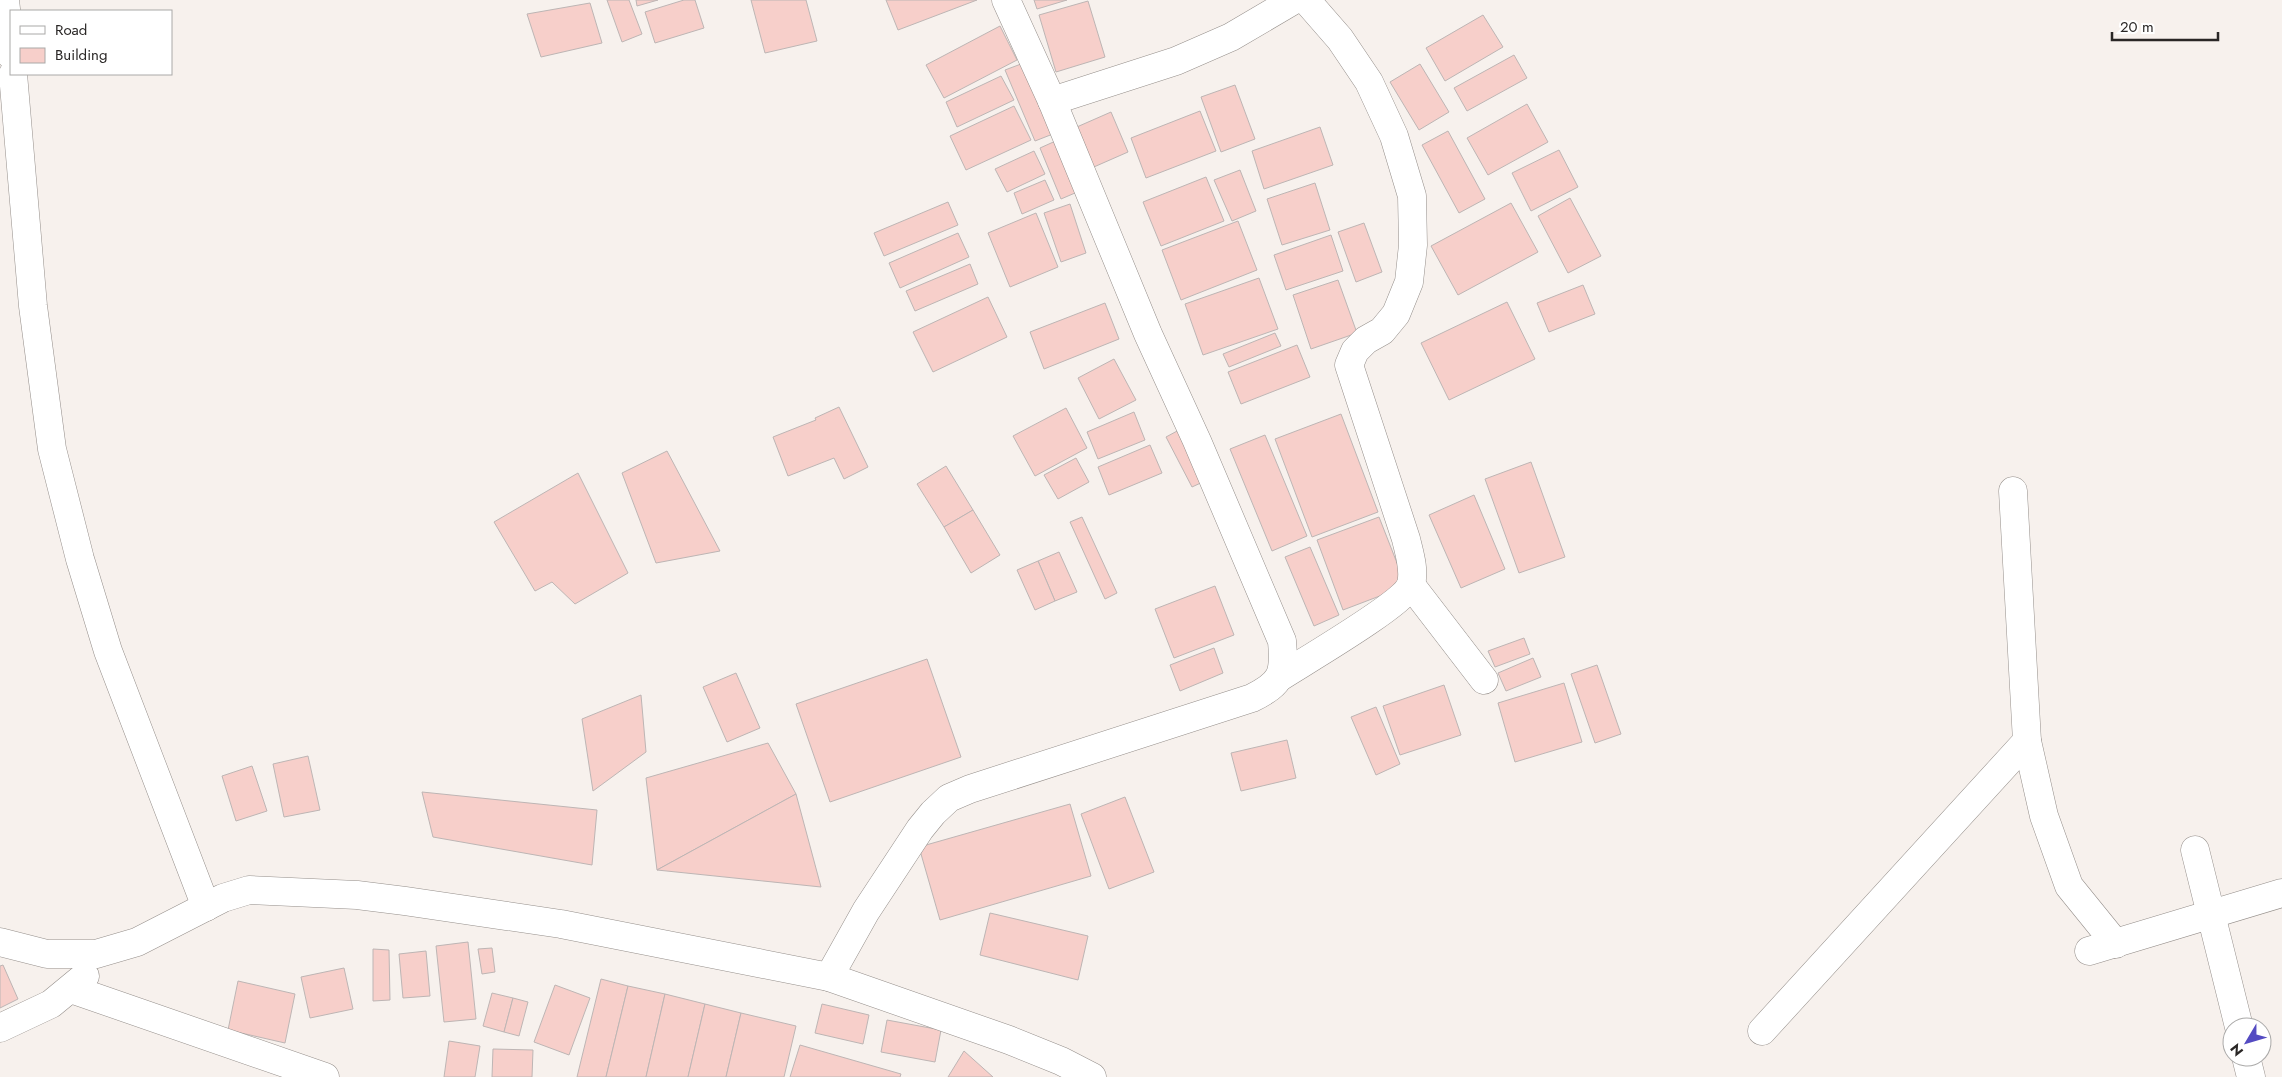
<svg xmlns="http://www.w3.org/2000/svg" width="2282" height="1077" font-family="Jost,sans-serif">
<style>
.building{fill:#f7cfca;stroke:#bdb5b4}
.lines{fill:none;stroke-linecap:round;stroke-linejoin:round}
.minor-casing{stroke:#958f8b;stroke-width:29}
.minor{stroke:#fff;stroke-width:28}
</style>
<rect width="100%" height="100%" fill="#f7f1ed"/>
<g class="building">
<polygon points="607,0 629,0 642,34 622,42"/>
<polygon points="636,0 658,0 637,6"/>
<polygon points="684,0 695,0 704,28 655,43 645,12"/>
<polygon points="751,0 806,0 817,41 765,53"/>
<polygon points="886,0 977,0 898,30"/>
<polygon points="1034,0 1067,0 1037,9"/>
<polygon points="1088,1 1105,57 1056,72 1039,15"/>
<polygon points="590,3 602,43 541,57 527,14"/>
<polygon points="1483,15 1503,47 1445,81 1426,48"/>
<polygon points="1000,26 1017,60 944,98 926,65"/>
<polygon points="1514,55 1527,78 1467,111 1454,88"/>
<polygon points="1029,61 1058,132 1035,141 1005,70"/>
<polygon points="1420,64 1449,112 1419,130 1390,82"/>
<polygon points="1001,76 1014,100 957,127 946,102"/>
<polygon points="1235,85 1255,139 1221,152 1201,97"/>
<polygon points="1527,104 1548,142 1488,175 1467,138"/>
<polygon points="1014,106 1031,140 966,170 950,136"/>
<polygon points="1200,111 1216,151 1146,178 1131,138"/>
<polygon points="1111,112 1128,152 1087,170 1070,130"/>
<polygon points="1320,127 1333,165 1264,189 1252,151"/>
<polygon points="1448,131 1485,199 1459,213 1422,145"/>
<polygon points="1060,139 1082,190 1061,199 1040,148"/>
<polygon points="1559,150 1578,187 1531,211 1512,173"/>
<polygon points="1034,151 1045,174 1007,192 995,169"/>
<polygon points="1240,170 1256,211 1232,221 1214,180"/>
<polygon points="1206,177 1224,221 1161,246 1143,202"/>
<polygon points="1045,180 1054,200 1022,214 1014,193"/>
<polygon points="1315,183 1330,230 1282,245 1267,199"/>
<polygon points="1570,198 1601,256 1568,273 1538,216"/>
<polygon points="948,202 958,225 884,256 874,233"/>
<polygon points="1511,203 1538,252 1458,295 1431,246"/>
<polygon points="1070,204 1086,253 1061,262 1044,213"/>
<polygon points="1036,213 1058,267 1010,287 988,233"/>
<polygon points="1238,221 1257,270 1181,300 1162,250"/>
<polygon points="1364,223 1382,272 1356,282 1338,232"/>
<polygon points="958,233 969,257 900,288 889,263"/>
<polygon points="1331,235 1343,271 1286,290 1274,255"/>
<polygon points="970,264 978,284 915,311 906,291"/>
<polygon points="1259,278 1278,329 1203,355 1185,304"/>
<polygon points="1338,280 1357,333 1311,349 1293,295"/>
<polygon points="1583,285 1595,314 1549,332 1537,303"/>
<polygon points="988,297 1007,337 933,372 913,332"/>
<polygon points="1507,302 1535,359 1449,400 1421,343"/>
<polygon points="1105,303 1119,339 1044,369 1030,332"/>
<polygon points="1275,333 1281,346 1229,367 1223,354"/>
<polygon points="1297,345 1310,377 1241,404 1228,372"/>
<polygon points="1114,359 1136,400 1099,419 1078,378"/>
<polygon points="839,407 868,467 844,479 834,458 788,476 773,437 816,420 815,418"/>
<polygon points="1066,408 1087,448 1035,476 1013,436"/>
<polygon points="1134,412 1145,440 1098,459 1087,432"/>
<polygon points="1341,414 1378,512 1312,537 1275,439"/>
<polygon points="1179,430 1205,481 1192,487 1166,437"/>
<polygon points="1265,435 1307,536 1272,551 1230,449"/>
<polygon points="1150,445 1162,473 1109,495 1098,467"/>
<polygon points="667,451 720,551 656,563 622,473"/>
<polygon points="1076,458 1089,482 1058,499 1044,475"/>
<polygon points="1531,462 1565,557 1519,573 1485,479"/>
<polygon points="946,466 973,510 944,527 917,484"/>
<polygon points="578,473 628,573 575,604 552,582 535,591 494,522"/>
<polygon points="1474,495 1505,569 1461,588 1429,515"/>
<polygon points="973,510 1000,555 971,573 944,527"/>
<polygon points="1082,517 1117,593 1105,599 1070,522"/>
<polygon points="1379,517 1406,586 1343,610 1317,540"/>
<polygon points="1310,547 1339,615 1314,626 1285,557"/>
<polygon points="1059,552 1077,592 1055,601 1038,561"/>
<polygon points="1038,561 1055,601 1035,610 1017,570"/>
<polygon points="1215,586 1234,635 1174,658 1155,609"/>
<polygon points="1524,638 1530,654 1495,667 1488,651"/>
<polygon points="1214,648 1223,673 1180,691 1170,665"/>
<polygon points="1533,658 1541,677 1506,691 1498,673"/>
<polygon points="927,659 961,757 830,802 796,704"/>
<polygon points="1597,665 1621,734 1595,743 1571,674"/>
<polygon points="736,673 760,728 727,742 703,687"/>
<polygon points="1564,683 1582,742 1515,762 1498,703"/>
<polygon points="1444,685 1461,735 1400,755 1383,706"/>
<polygon points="641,695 646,752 593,791 582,719"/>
<polygon points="1376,707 1400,764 1376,775 1351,717"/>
<polygon points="1287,740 1296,778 1241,791 1231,753"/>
<polygon points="768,743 796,794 657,870 646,778"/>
<polygon points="308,756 320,810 284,817 273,764"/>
<polygon points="252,766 267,811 236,821 222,776"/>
<polygon points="422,792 597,810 592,865 433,837"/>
<polygon points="796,794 821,887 657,870"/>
<polygon points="1125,797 1154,872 1109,889 1081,814"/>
<polygon points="1070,804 1091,876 940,920 919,847"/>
<polygon points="990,913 1088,936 1078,980 980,955"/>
<polygon points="468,942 476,1019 444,1022 436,946"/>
<polygon points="492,948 495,972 482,974 478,949"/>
<polygon points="373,949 389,950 390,1000 373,1001"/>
<polygon points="426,951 430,996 403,998 399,954"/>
<polygon points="3,965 18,999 0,1008 0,966"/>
<polygon points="344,968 353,1009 310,1018 301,977"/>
<polygon points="601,979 628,986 606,1077 577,1077"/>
<polygon points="238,981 295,994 285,1043 228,1030"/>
<polygon points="555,985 590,998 569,1055 534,1042"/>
<polygon points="628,986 665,994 646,1077 606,1077"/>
<polygon points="492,993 513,998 504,1032 483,1026"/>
<polygon points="665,994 705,1004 688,1077 646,1077"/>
<polygon points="513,998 528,1002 519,1036 504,1032"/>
<polygon points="705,1004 741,1013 726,1077 688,1077"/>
<polygon points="822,1004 869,1015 863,1044 815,1033"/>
<polygon points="741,1013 796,1026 784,1077 726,1077"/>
<polygon points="887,1020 941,1030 935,1062 881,1052"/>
<polygon points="449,1041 480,1046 475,1077 444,1077"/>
<polygon points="800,1045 901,1074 900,1077 790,1077"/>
<polygon points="493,1049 533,1050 532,1077 492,1077"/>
<polygon points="964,1051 993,1077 948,1077"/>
</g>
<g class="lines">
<defs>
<g id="minor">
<polyline points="5,0 11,55"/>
<polyline points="13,74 33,306 52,449 80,559 108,651 206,907"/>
<polyline points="1052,101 1176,61 1231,37 1294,0"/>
<polyline points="1411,585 1484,680"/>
<path d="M1280 677C1303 662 1405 603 1411 584 1415 570 1409 552 1406 539L1349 365 1355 351 1366 340 1382 331 1396 314 1409 282 1413 245 1412 196 1394 136 1369 82 1340 39 1306 0"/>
<polyline points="2027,741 2044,816 2069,886 2116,944"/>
<polyline points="2195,850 2239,1027"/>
<polyline points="0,942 47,954 96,954 137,942 223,898 249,890 357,895 405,901 561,924 829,977 1009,1040 1061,1061 1092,1077"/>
<polyline points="2089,951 2282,893"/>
<path d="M829 977 866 911 920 829 933 813 949 798 970 789 1252 698C1282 683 1285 674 1282 641L1197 441 1148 334 1052 101 1006 0"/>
<polyline points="71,989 325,1077"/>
<polyline points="0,1028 51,1004 85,976"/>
<polyline points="1762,1031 2027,741 2013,491"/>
<polyline points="2246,1057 2251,1077"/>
</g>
</defs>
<use href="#minor" class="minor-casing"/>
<use href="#minor" class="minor"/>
</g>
<rect x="10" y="10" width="162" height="65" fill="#ffffff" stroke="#aaa9a8"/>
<rect x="20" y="26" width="25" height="8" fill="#ffffff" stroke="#aaa9a8"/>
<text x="55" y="35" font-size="15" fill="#2a2726">Road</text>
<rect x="20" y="48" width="25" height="15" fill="#f7cfca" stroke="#aaa9a8"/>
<text x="55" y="60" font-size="15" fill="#2a2726">Building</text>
<g transform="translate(2247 1042) rotate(232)"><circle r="24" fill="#ffffff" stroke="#aaa9a8"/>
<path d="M0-4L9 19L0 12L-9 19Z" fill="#544bc2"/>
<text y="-8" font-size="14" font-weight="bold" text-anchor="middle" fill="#2a2726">N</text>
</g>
<path d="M2112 32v8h106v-8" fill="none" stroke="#2a2726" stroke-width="2.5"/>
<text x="2120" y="32" font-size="15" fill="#2a2726" stroke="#ffffff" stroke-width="4" paint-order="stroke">20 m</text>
</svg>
